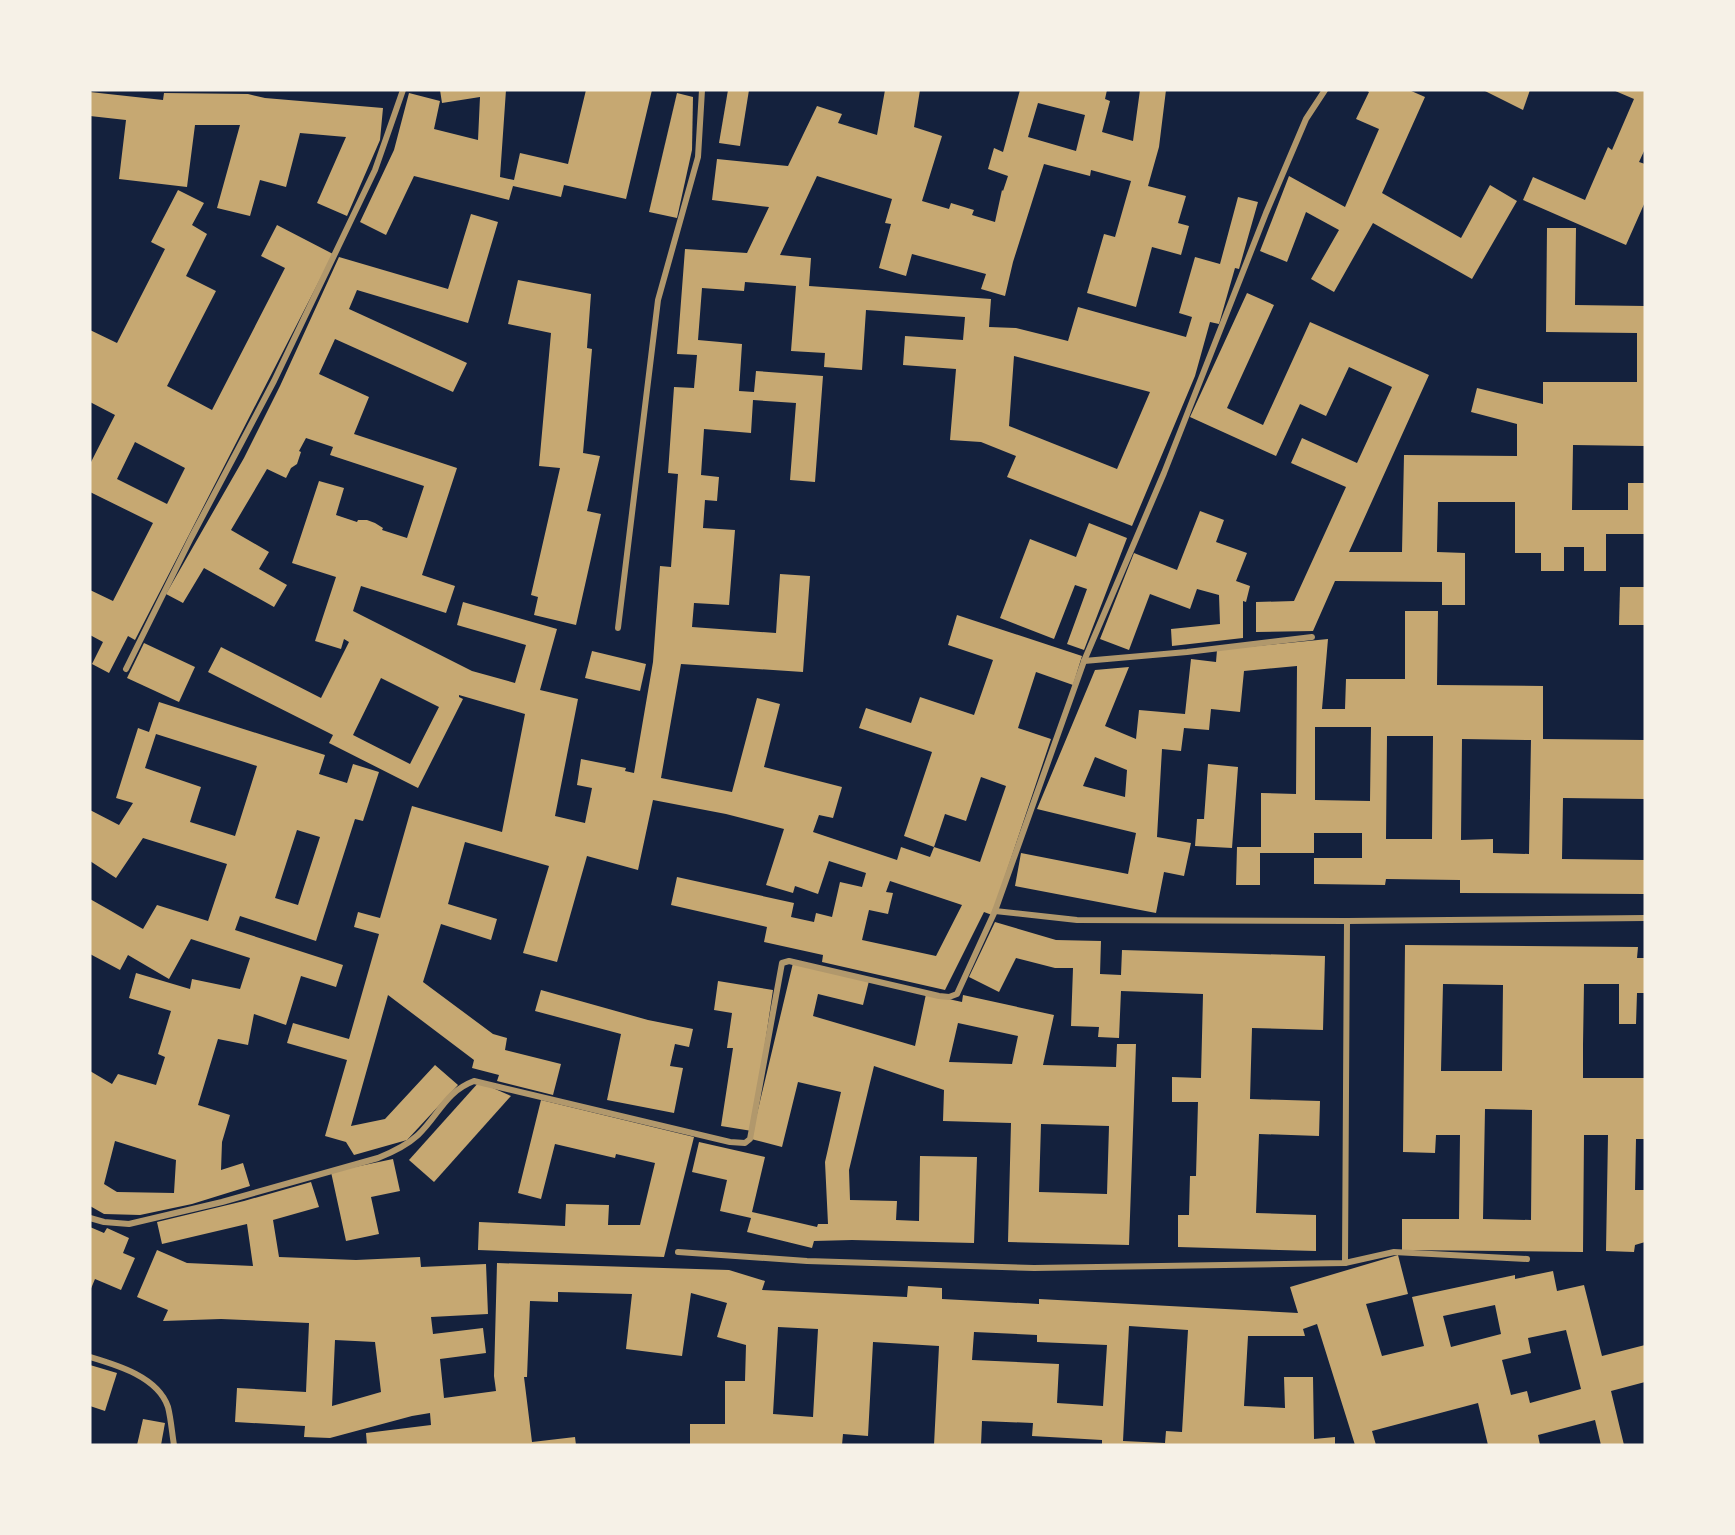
<svg xmlns="http://www.w3.org/2000/svg" width="1735" height="1535" font-family="'Fira Sans Condensed',sans-serif">
<style>
.building{fill:#c6a872;fill-rule:evenodd}
.lines{fill:none;stroke-linecap:round;stroke-linejoin:round}
.minor{stroke:#b1986c;stroke-width:6}
</style>
<rect width="100%" height="100%" fill="#14213d"/>
<g class="building">
<polygon points="440,90 506,90 500,177 514,180 520,153 568,164 586,90 652,90 626,199 564,185 561,197 513,186 509,200 414,176 386,235 360,222 394,150 409,93 440,101 434,129 478,140 480,97 442,103"/>
<polygon points="728,90 749,90 740,146 719,143"/>
<path d="M885 90H920L914 127 942 136 922 201 949 209 951 203 974 210 972 215 995 222 1002 190 1003 191 1008 176 988 169 994 148 1003 152 1020 90H1107L1105 99 1110 101 1102 132 1133 141 1140 90H1166L1159 147 1148 186 1186 196 1178 223 1189 226 1181 255 1152 247 1136 307 1087 293 1104 234 1115 237 1131 181 1091 170 1090 176 1044 164 1013 262 1005 296 981 289 986 274 912 254 906 276 879 268 891 224 885 223 892 199 817 176 780 255 811 258 809 286 991 299 989 327 1016 328 1068 341 1078 307 1186 337 1192 317 1179 313 1195 257 1220 264 1238 197 1258 202 1239 269 1235 268 1219 324 1210 322 1195 376 1132 526 1007 477 1016 456 981 442 950 440 956 369 903 365 905 336 963 340 965 317 866 310 862 370 824 367 825 353 791 351 796 286 745 282 744 291 702 288 698 340 742 344 739 391 754 392 756 371 823 376 815 482 790 480 796 403 753 400 751 433 704 429 701 475 719 477 717 501 705 500 703 528 735 530 729 605 694 603 692 627 776 633 780 574 810 576 803 672 681 664 661 778 732 792 757 698 780 704 764 767 842 787 833 818 819 815 813 832 897 860 901 847 930 857 934 847 980 862 1006 786 981 777 966 821 945 814 934 847 904 836 932 752 859 728 866 708 911 723 920 697 974 715 993 660 948 645 957 615 1082 656 1073 685 1036 672 1018 728 1051 739 992 915 984 912 945 990 822 962 823 955 764 942 767 927 671 905 677 877 794 903 791 917 814 922 816 913 832 917 840 882 862 887 866 873 829 861 818 894 795 886 793 893 766 885 784 829 726 814 653 800 638 870 587 856 557 962 523 953 549 866 465 842 448 904 497 919 491 940 441 924 423 982 493 1034 507 1038 505 1050 561 1064 553 1095 497 1081 499 1075 472 1068 474 1060 388 995 351 1126 385 1119 435 1065 458 1085 407 1140 354 1155 346 1142 325 1136 347 1060 287 1043 293 1023 349 1039 379 934 354 927 358 912 380 918 412 806 502 832 525 714 459 695V697L463 699 418 788 329 743 333 735 208 672 221 647 321 698 349 642 344 639 341 649 315 641 336 577 292 563 319 481 344 488 336 515 357 522 358 520H367L375 523 383 528 382 530 407 538 424 486 330 455 333 447 306 438 299 451 301 452 297 464 291 468 286 478 267 469 231 530 269 552 259 569 287 585 274 607 204 568 183 603 166 594 244 458 280 386 339 257 448 289 471 214 498 222 468 323 357 290 349 309 467 363 453 392 335 339 319 374 369 397 354 434 457 468 422 575 455 586 446 613 361 586 353 611 472 671 515 683 526 645 457 625 463 602 557 629 540 690 578 699 555 816 585 823 592 788 577 785 581 759 626 768 625 771 634 773 653 662 660 566 671 567 678 474 668 473 674 387 694 388 697 355 677 354 685 249 747 253 769 207 712 200 717 159 788 166 817 106 842 114 838 123 877 135ZM1038 103 1085 115 1076 151 1028 137ZM1014 356 1150 392 1117 469 1009 426ZM381 678 439 707 410 764 353 735ZM890 881 962 905 936 956 862 940 869 910 888 914 893 893 886 892Z"/>
<polygon points="1366,90 1409,90 1425,97 1382,193 1461,238 1490,185 1517,201 1472,279 1373,223 1334,292 1311,279 1339,230 1306,212 1287,262 1260,251 1289,176 1345,207 1379,129 1356,119 1369,92"/>
<polygon points="1483,90 1530,90 1523,110"/>
<polygon points="1613,90 1645,90 1645,149 1639,162 1645,164 1645,202 1626,245 1523,200 1533,177 1585,200 1608,147 1612,150 1634,99"/>
<polygon points="90,92 163,100 164,93 248,94 265,98 383,108 380,140 347,216 317,203 346,137 300,133 286,187 260,180 250,216 217,208 240,125 195,125 187,187 119,179 126,120 90,116"/>
<polygon points="677,93 693,97 692,150 677,218 649,212"/>
<path d="M178 190 204 203 192 225 207 234 186 276 216 291 167 386 212 410 285 268 261 256 277 225 333 254 135 640 128 636 109 673 92 664 103 642 90 635V590L113 601 153 523 90 492V464L115 415 90 402V330L117 343 165 249 151 242ZM135 442 185 468 167 504 117 479Z"/>
<polygon points="1547,228 1576,228 1575,305 1645,306 1645,446 1573,445 1572,510 1628,510 1628,483 1645,483 1645,534 1606,534 1606,571 1584,571 1584,547 1564,547 1564,571 1541,571 1541,553 1515,553 1515,502 1438,502 1437,552 1465,553 1465,605 1442,605 1442,582 1335,581 1313,631 1256,632 1256,602 1294,601 1346,487 1291,463 1302,438 1357,463 1392,387 1349,367 1326,416 1300,404 1276,456 1190,417 1247,293 1274,305 1227,408 1263,425 1310,322 1429,375 1349,552 1402,552 1404,455 1517,456 1517,424 1471,412 1477,388 1543,404 1543,382 1637,382 1637,333 1546,332"/>
<polygon points="518,280 591,294 587,348 592,349 583,453 600,456 587,511 601,514 576,625 534,615 538,597 531,595 560,468 539,466 551,333 508,324"/>
<polygon points="1200,511 1224,520 1216,542 1247,553 1236,581 1250,586 1246,602 1243,601 1243,638 1172,646 1171,629 1220,624 1219,595 1197,589 1190,609 1150,594 1129,650 1100,639 1134,553 1177,570"/>
<polygon points="1089,523 1127,538 1084,650 1067,644 1087,589 1075,585 1054,639 1000,618 1030,539 1076,557"/>
<polygon points="1620,587 1645,587 1645,625 1619,625"/>
<path d="M1405 611H1438L1437 685 1543 686V739L1645 740V799L1563 798 1562 859 1645 860V894L1460 893V880L1386 879 1385 885 1314 884V858H1362V833H1314V853H1260V885H1236L1237 847H1261V793L1296 794 1297 666 1244 671 1240 712 1211 709 1209 730 1184 728 1181 751 1162 749 1157 837 1191 843 1184 876 1164 872 1156 913 1015 886 1021 853 1128 874 1136 833 1037 809 1095 670 1129 667 1105 726 1136 739 1139 710 1185 714 1191 659 1216 662 1217 650 1328 639 1322 709H1345L1346 679H1405ZM1315 727H1371L1370 801 1315 800ZM1387 736H1433L1432 839H1386ZM1462 739 1531 740 1529 854 1493 853V839L1461 840ZM1095 757 1127 770 1125 797 1083 786Z"/>
<polygon points="144,643 195,667 179,702 127,678"/>
<polygon points="592,651 646,664 640,691 585,678"/>
<path d="M159 702 325 755 319 774 347 783 353 764 379 772 363 821 355 819 316 941 240 916 235 930 343 965 336 987 301 976 286 1025 254 1014 248 1045 218 1039 198 1105 230 1115 222 1142 221 1170 243 1163 250 1186 192 1204 140 1215 104 1214 90 1206V1071L112 1084 118 1074 156 1085 165 1057 158 1054 171 1011 129 998 136 973 190 989 192 979 240 989 250 958 191 939 169 979 128 955 120 970 90 954V899L143 929 157 905 208 921 227 864 143 838 116 878 90 861V810L119 825 133 803 116 798 138 728 149 732ZM156 734 257 766 235 836 190 822 201 787 145 768ZM297 830 320 837 298 905 275 898ZM115 1141 176 1160 174 1193 117 1192 104 1184Z"/>
<polygon points="1208,764 1238,767 1232,848 1195,846 1197,819 1204,819"/>
<polygon points="995,922 1056,940 1101,941 1100,974 1121,975 1122,950 1325,956 1323,1030 1252,1028 1250,1099 1320,1101 1319,1136 1259,1134 1256,1213 1316,1215 1316,1251 1178,1247 1178,1215 1189,1215 1190,1176 1196,1176 1198,1102 1172,1102 1172,1077 1201,1078 1203,994 1121,991 1119,1038 1098,1037 1099,1027 1071,1026 1073,968 1055,968 1016,958 999,992 969,977"/>
<path d="M1405 945 1638 947 1637 958H1645V993H1637L1636 1024H1619V984H1584L1583 1045V1078H1645V1139H1636L1635 1190H1645V1242L1635 1245 1634 1252 1606 1251 1608 1135H1584L1583 1252 1402 1250V1219H1459L1460 1135H1436L1435 1153 1403 1152ZM1443 984 1503 985 1502 1071H1441ZM1485 1109 1532 1110 1531 1220 1483 1219Z"/>
<path d="M793 963 869 981 863 1005 818 994 813 1016 915 1046 926 994 962 1002 963 995 1054 1015 1043 1065 1116 1067 1117 1044H1136L1129 1245 1008 1242 1011 1123 943 1121 944 1090 874 1066 849 1170 850 1200 897 1201 896 1220 919 1221 920 1156 977 1157 974 1243 852 1240 814 1241 812 1248 747 1232 751 1218 720 1211 727 1180 692 1172 699 1142 765 1157 752 1212 817 1227 818 1224H828L825 1162 841 1092 798 1082 782 1147 751 1139ZM958 1023 1018 1036 1012 1064 949 1062ZM1041 1124 1109 1126 1107 1194 1039 1192Z"/>
<polygon points="718,981 773,990 752,1131 721,1126 733,1048 727,1048 732,1013 714,1010"/>
<polygon points="541,990 648,1020 693,1029 689,1047 675,1044 670,1066 683,1068 674,1113 607,1100 621,1034 535,1011"/>
<polygon points="479,1082 511,1096 434,1182 409,1160"/>
<polygon points="541,1100 694,1137 664,1257 478,1250 479,1222 565,1226 566,1204 609,1205 608,1225 640,1225 655,1163 616,1154 615,1158 555,1144 541,1199 518,1193"/>
<polygon points="393,1159 400,1191 371,1197 379,1234 346,1241 331,1172"/>
<path d="M311 1182 319 1207 273 1220 279 1257 356 1260 420 1257 421 1267 486 1264 488 1314 431 1317 433 1334 483 1328 486 1353 440 1359 444 1398 496 1391 494 1376 497 1263 729 1270 765 1281 762 1290 907 1297 908 1286 942 1288V1299L1039 1304V1299L1298 1313 1290 1287 1398 1255 1408 1294 1366 1304 1382 1356 1424 1346 1412 1297 1515 1275V1279L1553 1271 1557 1291 1584 1285 1602 1356 1645 1345V1382L1611 1391 1624 1445H1601L1595 1420 1538 1435 1540 1445H1488L1478 1403 1372 1431 1376 1445H1355L1317 1324 1303 1329 1305 1336H1248L1244 1406 1285 1408 1284 1377H1313L1314 1439 1335 1437V1445H1102V1440L1032 1436 1033 1423 982 1421 981 1445H934L939 1346 873 1342 868 1436 843 1434 842 1445H690V1424H725V1381H745L746 1345 717 1337 727 1303 691 1293 682 1356 626 1349 632 1294 558 1292V1302L530 1301 527 1377H524L532 1442 575 1437 576 1445H367L366 1433 431 1425 430 1413 412 1416 330 1438 304 1437 305 1426 235 1422 237 1388 306 1392 309 1323 221 1319 163 1321 168 1310 137 1297 157 1250 187 1263 253 1266 247 1224 162 1244 157 1222 244 1201ZM1495 1305 1501 1334 1451 1347 1443 1316ZM1129 1326 1188 1330 1182 1432 1166 1431 1165 1443 1123 1441ZM778 1327 818 1329 813 1417 773 1414ZM1566 1330 1581 1389 1530 1403 1527 1391 1511 1395 1502 1360 1531 1353 1528 1338ZM974 1332 1037 1335V1342L1107 1345 1103 1406 1057 1403 1059 1364 972 1360ZM335 1340 375 1342 381 1392 332 1406Z"/>
<polygon points="90,1227 104,1233 107,1228 129,1238 123,1253 135,1258 121,1290 95,1279 90,1291"/>
<polygon points="90,1365 117,1373 105,1411 90,1406"/>
<polygon points="143,1419 165,1423 161,1445 137,1445"/>
</g>
<g class="lines">
<g class="minor">
<polyline points="618,628 658,300 698,157 702,90"/>
<polyline points="1084,661 1187,652 1312,637"/>
<polyline points="126,669 191,538 274,381 375,170 403,90"/>
<polyline points="995,911 1077,920 1347,921 1645,918"/>
<path d="M90 1218 104 1222 129 1224 222 1202 378 1158C393 1152 406 1146 418 1135 439 1115 445 1092 474 1081L730 1142 745 1143 750 1139 782 963 789 961 939 996 949 997 957 994 995 911 1084 661 1164 473 1266 213 1306 119 1325 90"/>
<polyline points="678,1252 807,1261 1034,1268 1345,1263 1394,1252 1527,1259"/>
<polyline points="1345,1263 1347,921"/>
<path d="M90 1357C117 1365 158 1377 168 1407 171 1419 172 1433 174 1445"/>
</g>
</g>
<rect width="1735" height="1535" fill="none" stroke="#f6f1e7" stroke-width="183"/>
</svg>
